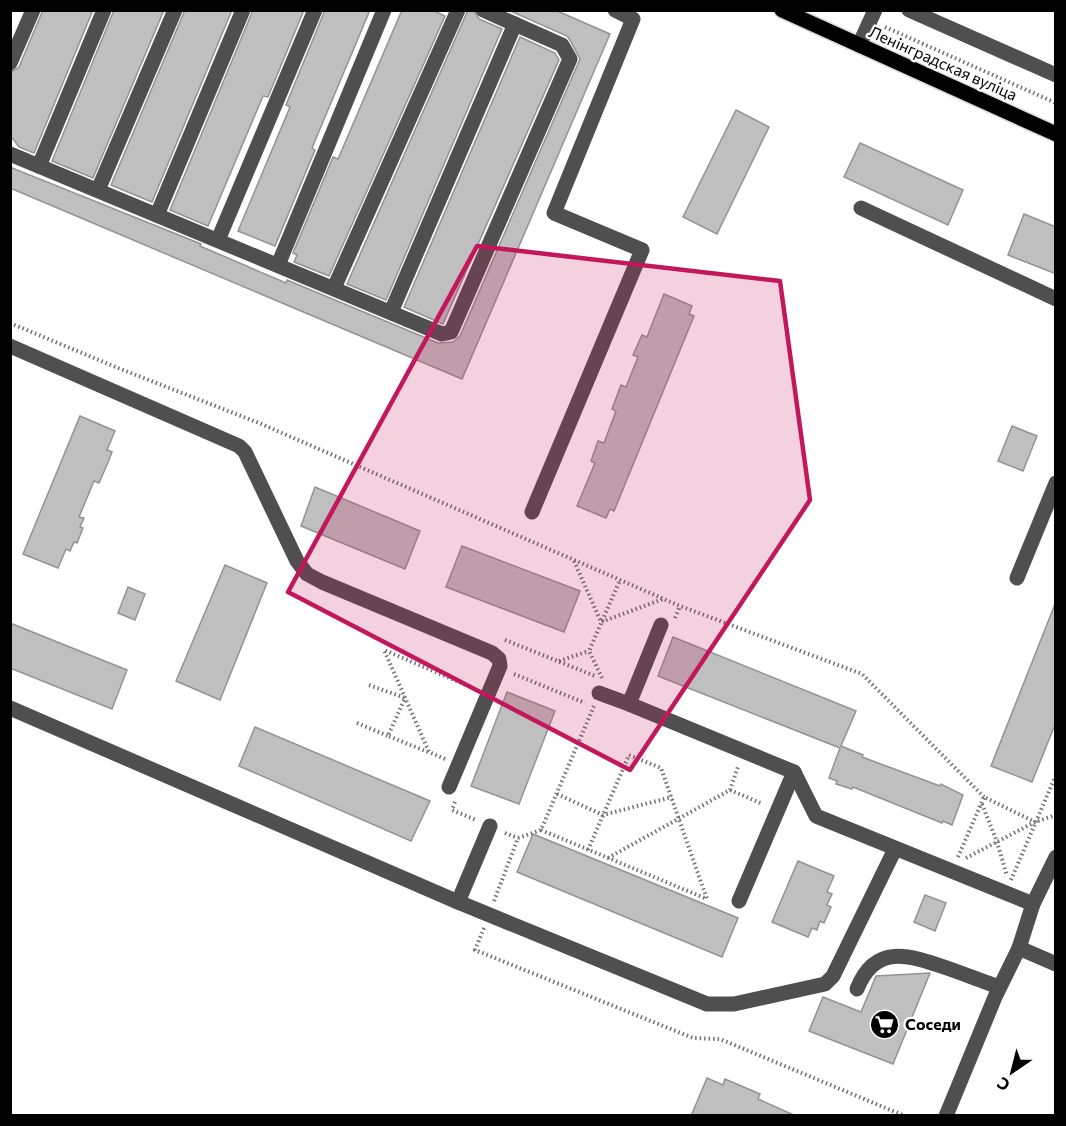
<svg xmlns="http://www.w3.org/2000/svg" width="1066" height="1126" font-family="Commissioner,sans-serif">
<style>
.building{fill:#bfbfbf;stroke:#939393;stroke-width:1.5}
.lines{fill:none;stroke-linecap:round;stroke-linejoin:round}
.major-casing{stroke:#dbdbdb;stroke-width:18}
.path{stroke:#717171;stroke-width:4;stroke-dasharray:1.5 3;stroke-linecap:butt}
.minor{stroke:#4f4f4f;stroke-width:15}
.major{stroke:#000;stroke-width:15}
.marked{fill:#c2185b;fill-opacity:0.2;stroke:#c2185b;stroke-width:4.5;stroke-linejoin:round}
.labels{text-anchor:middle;stroke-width:4.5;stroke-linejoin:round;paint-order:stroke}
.street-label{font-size:16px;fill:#000;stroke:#fff}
.poi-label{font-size:16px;font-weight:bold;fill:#000;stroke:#fff;text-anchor:start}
</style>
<rect width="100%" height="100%" fill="#fff"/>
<g class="building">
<polygon points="43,10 93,10 34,153 19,147 10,135 10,73 19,67"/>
<polygon points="114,10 164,10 93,178 52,161"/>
<polygon points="185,10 232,10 152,202 111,185"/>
<polygon points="253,10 304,10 268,97 263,96 208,226 170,210"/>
<polygon points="325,10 370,10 312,148 315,150 275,246 238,231 290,107 286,105"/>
<polygon points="402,10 432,10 445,16 329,276 294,262 297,255 293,253 333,157 338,159"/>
<polygon points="468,10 473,10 479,19 502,29 386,300 347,284"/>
<polygon points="508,10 555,10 610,34 462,379 10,188 10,167 201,244 200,246 286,283 287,280 438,343 453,342 460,336 580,59 570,40 567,36"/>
<polygon points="520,37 555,53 559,60 443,324 404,307"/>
<polygon points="736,110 769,127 717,234 683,217"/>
<polygon points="860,143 963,190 948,225 844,177"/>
<polygon points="1024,214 1056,227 1056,274 1008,255"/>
<polygon points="664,294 692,306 689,314 694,316 614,511 610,509 606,518 577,506 595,463 591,461 598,441 604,443 616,411 612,409 621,385 626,387 638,357 633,355 642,335 647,337"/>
<polygon points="80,416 115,431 107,450 112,452 109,460 99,483 94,481 79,517 84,518 80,527 83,528 77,543 74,542 70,551 66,549 58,568 23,554"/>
<polygon points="1012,426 1037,436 1023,471 998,461"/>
<polygon points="315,487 420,531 405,569 301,526"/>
<polygon points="462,546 580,591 564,632 446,587"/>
<polygon points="225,565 267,583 220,700 176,681"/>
<polygon points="128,587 145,594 135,620 118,613"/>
<polygon points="1055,604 1056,722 1032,782 991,766"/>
<polygon points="10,623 127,670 112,709 10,668"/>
<polygon points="673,637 856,711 841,746 863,755 862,757 940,786 941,784 963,795 952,825 943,821 942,823 853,787 852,789 836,784 837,781 829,778 840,748 658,676"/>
<polygon points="507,692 555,711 519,804 471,786"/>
<polygon points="255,727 430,801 411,841 239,766"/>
<polygon points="533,834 738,918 722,957 517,872"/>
<polygon points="798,861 834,876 827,892 832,894 827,905 831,907 824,923 820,921 817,930 812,928 808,937 772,922"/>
<polygon points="925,895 946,903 935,931 914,922"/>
<polygon points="930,973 893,1064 809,1031 823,997 861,1012 876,976"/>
<polygon points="707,1078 723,1085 725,1079 760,1094 758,1099 796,1116 691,1116"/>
</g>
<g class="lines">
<defs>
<polyline id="major" points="782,10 1056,134"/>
</defs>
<use href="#major" class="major-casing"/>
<g class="path">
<polyline points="885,27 1056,103"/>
<polyline points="10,323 118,368 259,423 680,606 862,674 984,797"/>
<polyline points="574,561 601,622 663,599"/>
<polyline points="675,618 680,606"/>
<polyline points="505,640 595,676"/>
<polyline points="559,661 589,651"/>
<polyline points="514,674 585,703"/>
<polyline points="602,678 589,651 620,580"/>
<polyline points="369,685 405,698 388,736 428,752"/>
<polyline points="357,723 388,736"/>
<polyline points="445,759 429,752 384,650 473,688"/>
<polyline points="730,790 763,804"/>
<polyline points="557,794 603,815 672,797"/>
<polyline points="455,802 452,810 476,820"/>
<polyline points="982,804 997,842 1007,876"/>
<polyline points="541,830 707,899"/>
<polyline points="505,833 518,838"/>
<polyline points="588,850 629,755 661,768 707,899"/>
<polyline points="958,857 984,797 1035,822"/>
<polyline points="608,858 730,790 738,767"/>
<polyline points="966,858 1035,822 1056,815"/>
<polyline points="1011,880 1056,775"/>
<polyline points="494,901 518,838 541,830 594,706"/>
<polyline points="484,928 475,950 693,1038 720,1039 905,1116"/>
</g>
<g class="minor">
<polyline points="909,10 1056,75"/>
<polyline points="859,45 875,10"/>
<polyline points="10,63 33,10"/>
<polyline points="10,154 442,334 451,332 570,59 562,45 483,10"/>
<polyline points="39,166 104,10"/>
<polyline points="98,190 175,10"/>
<polyline points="861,208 1056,299"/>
<polyline points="157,215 243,10"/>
<polyline points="218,240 315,10"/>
<polyline points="278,265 384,10"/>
<polyline points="334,288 458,10"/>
<polyline points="391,312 515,24"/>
<polyline points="10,346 239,446 245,452 297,561 307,574 322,582 492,653 499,659 500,666 449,787"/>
<polyline points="532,512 642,250 554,213 633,19 615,10"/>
<polyline points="1017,578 1056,483"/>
<polyline points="661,625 629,704 794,772 816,816 1033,904"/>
<polyline points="599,693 629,704"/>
<polyline points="10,708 458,902"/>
<polyline points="490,826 458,902 707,1004 734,1004 825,984 833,976 895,849"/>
<polyline points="1056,857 1033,904 1019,948 1056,964"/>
<polyline points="739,901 794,772"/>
<path d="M857 989C875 943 909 955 947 968 964 974 982 981 999 987"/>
<polyline points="946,1116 995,997 1019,948"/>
</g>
<use href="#major" class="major"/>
</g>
<path class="marked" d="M477 246 780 281 810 500 630 770 288 592Z"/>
<defs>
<symbol id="supermarket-disc" viewBox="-11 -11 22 22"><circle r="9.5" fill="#000" stroke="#fff"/><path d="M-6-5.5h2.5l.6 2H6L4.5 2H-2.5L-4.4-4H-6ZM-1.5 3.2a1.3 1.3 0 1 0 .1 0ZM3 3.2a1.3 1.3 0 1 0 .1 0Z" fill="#fff"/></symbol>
</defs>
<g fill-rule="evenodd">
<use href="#supermarket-disc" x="868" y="1008" width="33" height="33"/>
</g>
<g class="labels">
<g class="street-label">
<text transform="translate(943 63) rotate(24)" y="6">Ленінградская вуліца</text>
</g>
<g class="poi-label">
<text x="905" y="1030">Соседи</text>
</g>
</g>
<rect width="1066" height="1126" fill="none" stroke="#000000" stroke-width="24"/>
<g transform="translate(1012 1072) rotate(215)" stroke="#ffffff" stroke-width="4.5" paint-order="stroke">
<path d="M0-4.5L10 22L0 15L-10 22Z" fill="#000000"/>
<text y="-9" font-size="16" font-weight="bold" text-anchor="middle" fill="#000000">С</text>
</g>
</svg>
